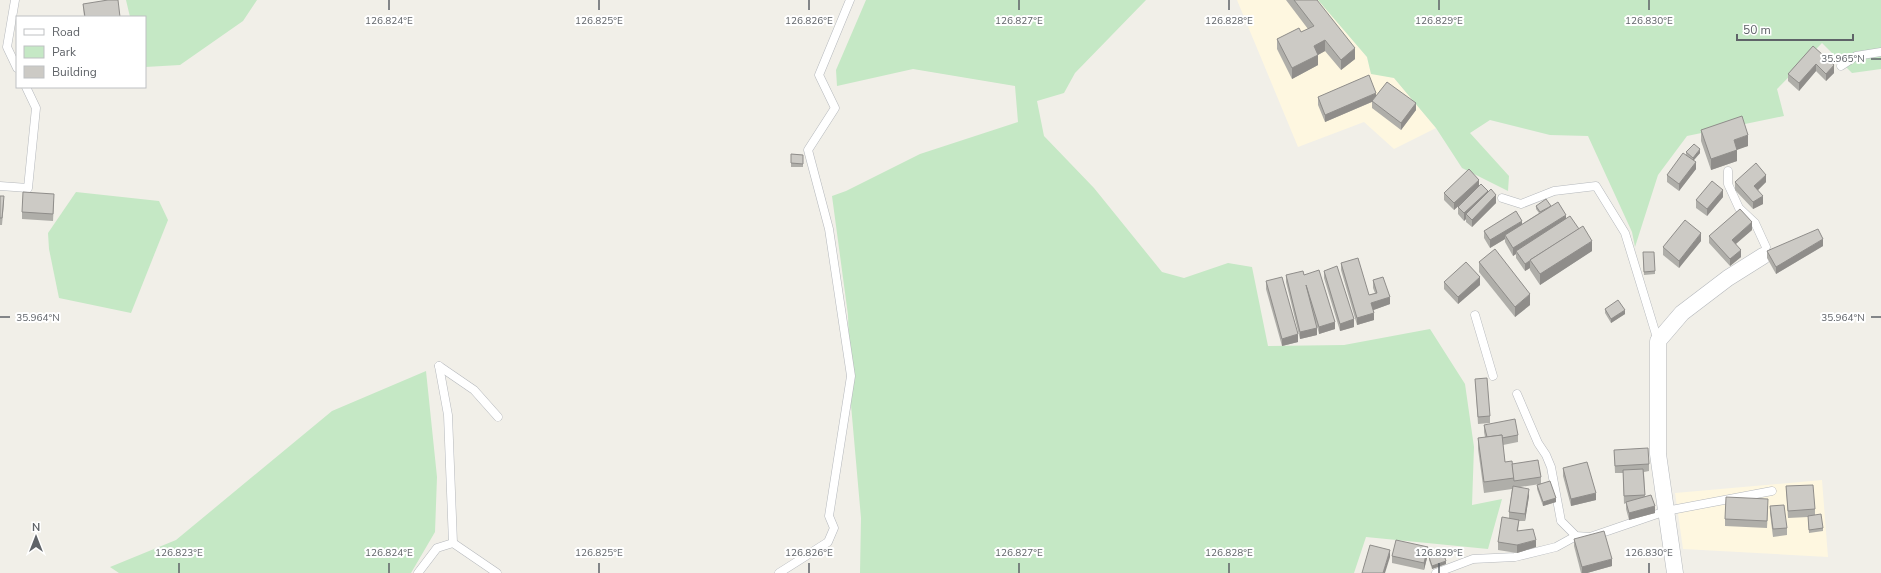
<svg xmlns="http://www.w3.org/2000/svg" width="1881" height="573" font-family="'Nunito Sans',sans-serif">
<style>
.commercial{fill:#fef7e0}
.green{fill:#c5e8c5}
.lines{fill:none;stroke-linecap:round;stroke-linejoin:round}
.lane-casing{stroke:#b5b8bc;stroke-width:9}
.street-casing{stroke:#b5b8bc;stroke-width:17}
.lane{stroke:#fff;stroke-width:8}
.street{stroke:#fff;stroke-width:16}
.wall{fill:#afaea9}
.shaded-wall{fill:#8f8d8a}
.building{fill:#cccac5;stroke:#8f8d8a}
.ticks{fill:none;stroke:#5f6368;stroke-width:1.5}
.ticks-label{font-size:10px;text-anchor:middle;fill:#5f6368;stroke:#fff;stroke-width:4;stroke-linejoin:round;paint-order:stroke}
</style>
<rect width="100%" height="100%" fill="#f1efe8"/>
<g class="commercial">
<polygon points="1237,0 1318,0 1367,57 1371,73 1394,78 1436,128 1394,149 1364,122 1298,147"/>
<polygon points="1822,480 1828,557 1683,549 1675,493"/>
</g>
<g class="green">
<polygon points="126,0 257,0 243,21 180,65 145,67 145,17 130,17"/>
<polygon points="866,0 1146,0 1075,73 1064,93 1037,101 1044,136 1094,188 1162,272 1184,278 1228,263 1252,267 1268,346 1344,345 1430,329 1465,384 1474,447 1472,505 1502,499 1488,549 1366,537 1354,573 860,573 861,518 851,405 848,315 832,196 846,191 920,154 1018,122 1015,86 913,69 837,86 836,70"/>
<polygon points="1318,0 1881,0 1881,69 1852,73 1822,43 1777,89 1784,116 1687,136 1658,175 1635,247 1632,232 1588,136 1550,135 1490,120 1470,133 1509,176 1508,191 1462,168 1436,128 1394,78 1371,74 1367,57"/>
<polygon points="76,192 159,201 168,220 131,313 59,298 49,249 48,233"/>
<polygon points="426,371 437,477 435,532 411,573 119,573 110,567 176,540 332,411"/>
</g>
<g class="lines">
<defs>
<g id="lane">
<polyline points="15,0 7,47 17,68"/>
<polyline points="1841,66 1856,56 1881,52"/>
<polyline points="1728,171 1728,184 1739,208 1755,223 1766,247 1763,256"/>
<polyline points="0,186 28,188 36,108 26,87"/>
<polyline points="1502,198 1521,204 1554,191 1596,186 1625,233 1658,341"/>
<polyline points="1475,315 1493,376"/>
<polyline points="439,366 448,415 453,543"/>
<polyline points="439,366 474,390 498,417"/>
<polyline points="1517,394 1538,443 1546,455 1551,467 1561,521 1576,536 1590,537 1666,511 1772,491"/>
<polyline points="418,573 437,548 453,543 497,573"/>
<polyline points="779,573 828,542 834,528 829,516 851,376 829,229 808,150 835,108 819,75 850,0"/>
<polyline points="1436,573 1473,559 1515,557 1556,547 1576,536"/>
</g>
<polyline id="street" points="1675,573 1658,454 1658,341 1682,313 1728,278 1763,256"/>
</defs>
<use href="#lane" class="lane-casing"/>
<use href="#street" class="street-casing"/>
<use href="#lane" class="lane"/>
<use href="#street" class="street"/>
</g>
<g class="wall">
<polygon points="1286,0 1317,0 1355,59 1341,70 1325,51 1318,55 1318,65 1292,79 1277,49 1277,39 1301,32 1308,29"/>
<polygon points="83,4 120,17 84,17"/>
<polygon points="1813,46 1834,73 1826,81 1816,71 1799,91 1788,81 1788,74"/>
<polygon points="1376,96 1416,110 1401,130 1372,108 1372,102 1325,122 1318,105 1318,97"/>
<polygon points="1701,130 1748,146 1737,149 1737,161 1711,170 1701,141"/>
<polygon points="1686,152 1700,153 1694,160 1696,169 1679,191 1667,182 1667,175 1686,155"/>
<polygon points="791,154 803,155 803,167 791,167"/>
<polygon points="1735,182 1766,182 1758,190 1763,204 1753,209 1735,190"/>
<polygon points="1479,187 1488,192 1496,203 1472,227 1466,222 1466,219 1464,221 1458,214 1458,207 1463,202 1454,210 1444,200 1444,193"/>
<polygon points="0,196 4,203 2,225 0,225"/>
<polygon points="1723,197 1707,216 1696,208 1696,200"/>
<polygon points="54,201 53,221 22,219 22,212"/>
<polygon points="1536,206 1551,206 1566,218 1592,251 1540,285 1530,270 1530,268 1525,271 1516,258 1516,254 1513,256 1505,242 1505,239 1490,248 1484,238 1484,231 1522,224 1539,213 1536,209"/>
<polygon points="1752,230 1736,244 1741,257 1730,266 1709,243 1709,236"/>
<polygon points="1701,241 1679,268 1663,255 1663,247"/>
<polygon points="1823,246 1776,274 1767,258 1767,251"/>
<polygon points="1643,256 1655,271 1655,274 1644,275"/>
<polygon points="1479,262 1530,305 1515,317 1479,272"/>
<polygon points="1341,263 1369,295 1375,293 1373,288 1373,280 1390,304 1373,310 1374,320 1357,325 1341,270"/>
<polygon points="1324,271 1354,327 1340,331 1324,278"/>
<polygon points="1286,275 1304,275 1335,329 1319,334 1316,322 1317,335 1300,339 1286,282"/>
<polygon points="1266,281 1298,342 1282,346 1266,289"/>
<polygon points="1444,282 1480,285 1458,304 1444,289"/>
<polygon points="1605,309 1625,314 1611,323 1605,313"/>
<polygon points="1475,379 1490,416 1490,423 1478,424"/>
<polygon points="1484,425 1518,435 1518,442 1503,445 1505,462 1512,464 1541,477 1541,484 1556,502 1543,506 1537,489 1537,485 1540,484 1520,487 1529,496 1525,521 1519,521 1518,531 1536,547 1517,553 1498,550 1498,542 1509,518 1509,512 1512,489 1484,493 1478,449 1478,438 1485,437 1484,432"/>
<polygon points="1614,450 1649,464 1649,471 1644,472 1645,496 1655,513 1629,520 1626,509 1626,503 1624,504 1623,473 1615,473"/>
<polygon points="1563,468 1596,500 1571,506 1563,476"/>
<polygon points="1786,486 1815,509 1815,515 1823,528 1823,531 1809,533 1808,517 1788,518"/>
<polygon points="1768,506 1767,528 1725,526 1725,519"/>
<polygon points="1770,506 1787,528 1787,535 1773,537 1770,513"/>
<polygon points="1574,539 1612,566 1587,573 1581,573 1574,546"/>
<polygon points="1428,554 1424,570 1392,563 1392,556"/>
<polygon points="1429,557 1446,564 1432,569 1429,560"/>
</g>
<g class="shaded-wall">
<polygon points="1325,40 1325,51 1314,57 1314,46"/>
<polygon points="1355,48 1355,59 1341,70 1341,60"/>
<polygon points="1318,55 1318,65 1292,79 1292,68"/>
<polygon points="1816,64 1816,71 1799,91 1799,83"/>
<polygon points="1834,65 1834,73 1826,81 1826,74"/>
<polygon points="1376,93 1376,100 1325,122 1325,115"/>
<polygon points="1416,103 1416,110 1401,130 1401,123"/>
<polygon points="1748,135 1748,146 1734,151 1734,140"/>
<polygon points="1700,149 1700,153 1693,161 1693,158"/>
<polygon points="1737,150 1737,161 1711,170 1711,159"/>
<polygon points="1696,162 1696,169 1679,191 1679,184"/>
<polygon points="1766,175 1766,182 1754,194 1754,186"/>
<polygon points="1479,180 1479,187 1454,210 1454,203"/>
<polygon points="1723,190 1723,197 1707,216 1707,209"/>
<polygon points="1488,191 1488,198 1466,214 1466,219 1464,221 1464,213"/>
<polygon points="1496,195 1496,203 1472,227 1472,220"/>
<polygon points="1763,196 1763,204 1753,209 1753,202"/>
<polygon points="1566,215 1566,223 1516,251 1516,254 1513,256 1513,248"/>
<polygon points="1522,221 1522,228 1505,235 1505,239 1490,248 1490,240"/>
<polygon points="1752,222 1752,230 1732,247 1732,240"/>
<polygon points="1701,233 1701,241 1679,268 1679,261"/>
<polygon points="1823,239 1823,246 1776,274 1776,267"/>
<polygon points="1592,241 1592,251 1540,285 1540,274"/>
<polygon points="1741,250 1741,257 1730,266 1730,259"/>
<polygon points="1530,261 1530,268 1525,271 1525,264"/>
<polygon points="1480,277 1480,285 1458,304 1458,297"/>
<polygon points="1530,294 1530,305 1515,317 1515,307"/>
<polygon points="1390,297 1390,304 1371,311 1371,303"/>
<polygon points="1625,310 1625,314 1611,323 1611,319"/>
<polygon points="1374,313 1374,320 1357,325 1357,318"/>
<polygon points="1354,319 1354,327 1340,331 1340,324"/>
<polygon points="1335,322 1335,329 1319,334 1319,327"/>
<polygon points="1317,328 1317,335 1300,339 1300,332"/>
<polygon points="1298,334 1298,342 1282,346 1282,339"/>
<polygon points="1529,489 1529,496 1525,521 1525,514"/>
<polygon points="1596,493 1596,500 1571,506 1571,499"/>
<polygon points="1556,498 1556,502 1543,506 1543,502"/>
<polygon points="1655,506 1655,513 1629,520 1629,513"/>
<polygon points="1536,540 1536,547 1517,553 1517,545"/>
<polygon points="1428,547 1428,554 1424,570 1424,563"/>
<polygon points="1390,550 1390,557 1385,573 1383,573"/>
<polygon points="1612,559 1612,566 1587,573 1582,573 1582,567"/>
<polygon points="1446,561 1446,564 1432,569 1432,566"/>
</g>
<g class="building">
<polygon points="108,0 118,0 120,17 85,17 83,4"/>
<polygon points="1294,0 1317,0 1355,48 1341,60 1325,40 1314,46 1318,55 1292,68 1277,39 1299,28 1301,32 1314,26"/>
<polygon points="1813,46 1834,65 1826,74 1816,64 1799,83 1788,74"/>
<polygon points="1369,75 1376,93 1325,115 1318,97"/>
<polygon points="1387,82 1416,103 1401,123 1372,101"/>
<polygon points="1742,116 1748,135 1734,140 1737,150 1711,159 1701,130"/>
<polygon points="1694,144 1700,149 1693,158 1686,152"/>
<polygon points="1683,153 1696,162 1679,184 1667,175"/>
<polygon points="791,154 803,155 803,164 791,163"/>
<polygon points="1756,163 1766,175 1754,186 1763,196 1753,202 1735,182"/>
<polygon points="1469,169 1479,180 1454,203 1444,193"/>
<polygon points="1712,181 1723,190 1707,209 1696,200"/>
<polygon points="1481,184 1488,191 1464,213 1458,207"/>
<polygon points="1491,189 1496,195 1472,220 1466,214"/>
<polygon points="23,192 54,194 53,214 22,212"/>
<polygon points="0,196 4,196 2,218 0,218"/>
<polygon points="1546,199 1551,206 1540,212 1536,206"/>
<polygon points="1558,202 1566,215 1513,248 1505,235"/>
<polygon points="1740,209 1752,222 1732,240 1741,250 1730,259 1709,236"/>
<polygon points="1516,211 1522,221 1490,240 1484,231"/>
<polygon points="1570,216 1579,229 1530,260 1531,260 1525,264 1516,251"/>
<polygon points="1685,220 1701,233 1679,261 1663,247"/>
<polygon points="1583,226 1592,241 1540,274 1530,260"/>
<polygon points="1818,229 1823,239 1776,267 1767,251"/>
<polygon points="1495,249 1530,294 1515,307 1479,262"/>
<polygon points="1643,252 1654,252 1655,271 1644,272"/>
<polygon points="1358,258 1369,295 1377,293 1373,280 1383,277 1390,297 1371,303 1374,313 1357,318 1341,263"/>
<polygon points="1466,262 1480,277 1458,297 1444,282"/>
<polygon points="1337,266 1354,319 1340,324 1324,271"/>
<polygon points="1319,270 1335,322 1319,327 1306,285 1317,328 1300,332 1286,275 1303,271 1304,275"/>
<polygon points="1282,277 1298,334 1282,339 1266,281"/>
<polygon points="1618,300 1625,310 1611,319 1605,309"/>
<polygon points="1487,378 1490,416 1478,417 1475,379"/>
<polygon points="1515,419 1518,435 1502,438 1502,435 1487,437 1484,425"/>
<polygon points="1502,435 1505,462 1512,461 1514,478 1484,482 1478,438"/>
<polygon points="1648,448 1649,464 1615,466 1614,450"/>
<polygon points="1538,460 1541,477 1514,481 1512,464"/>
<polygon points="1587,462 1596,493 1571,499 1563,468"/>
<polygon points="1643,469 1645,495 1624,496 1623,470"/>
<polygon points="1550,481 1556,498 1543,502 1537,485"/>
<polygon points="1813,485 1815,509 1788,511 1786,486"/>
<polygon points="1513,486 1529,489 1525,514 1509,512"/>
<polygon points="1651,495 1655,506 1629,513 1626,502"/>
<polygon points="1726,497 1768,499 1767,521 1725,519"/>
<polygon points="1784,505 1787,528 1773,529 1770,506"/>
<polygon points="1821,514 1823,528 1809,530 1808,516"/>
<polygon points="1502,517 1519,520 1517,531 1533,529 1536,540 1517,545 1498,542"/>
<polygon points="1604,531 1612,559 1582,567 1574,539"/>
<polygon points="1396,540 1428,547 1424,563 1392,556"/>
<polygon points="1370,545 1390,550 1383,573 1362,573"/>
<polygon points="1443,552 1446,561 1432,566 1429,557"/>
</g>
<path class="ticks" d="M389 0V10M599 0V10M809 0V10M1019 0V10M1229 0V10M1439 0V10M1649 0V10M1871 59H1881M0 317H10M1871 317H1881M179 563V573M389 563V573M599 563V573M809 563V573M1019 563V573M1229 563V573M1439 563V573M1649 563V573"/>
<g class="ticks-label">
<text x="389" y="24">126.824°E</text>
<text x="599" y="24">126.825°E</text>
<text x="809" y="24">126.826°E</text>
<text x="1019" y="24">126.827°E</text>
<text x="1229" y="24">126.828°E</text>
<text x="1439" y="24">126.829°E</text>
<text x="1649" y="24">126.830°E</text>
<text x="1843" y="62">35.965°N</text>
<text x="38" y="321">35.964°N</text>
<text x="1843" y="321">35.964°N</text>
<text x="179" y="556">126.823°E</text>
<text x="389" y="556">126.824°E</text>
<text x="599" y="556">126.825°E</text>
<text x="809" y="556">126.826°E</text>
<text x="1019" y="556">126.827°E</text>
<text x="1229" y="556">126.828°E</text>
<text x="1439" y="556">126.829°E</text>
<text x="1649" y="556">126.830°E</text>
</g>
<rect x="16" y="16" width="130" height="72" fill="#ffffff" stroke="#bfc1c3"/>
<rect x="24" y="29" width="20" height="6" fill="#ffffff" stroke="#bfc1c3"/>
<text x="52" y="36" font-size="12" fill="#5f6368">Road</text>
<rect x="24" y="46" width="20" height="12" fill="#c5e8c5" stroke="#bfc1c3"/>
<text x="52" y="56" font-size="12" fill="#5f6368">Park</text>
<rect x="24" y="66" width="20" height="12" fill="#cccac5" stroke="#bfc1c3"/>
<text x="52" y="76" font-size="12" fill="#5f6368">Building</text>
<g transform="translate(36 537)" stroke="#ffffff" stroke-width="3" paint-order="stroke">
<path d="M0-3L7 15L0 10L-7 15Z" fill="#5f6368"/>
<text y="-6" font-size="11" font-weight="bold" text-anchor="middle" fill="#5f6368">N</text>
</g>
<path d="M1737 34v6h116v-6" fill="none" stroke="#5f6368" stroke-width="2"/>
<text x="1743" y="34" font-size="12" fill="#5f6368" stroke="#ffffff" stroke-width="3" paint-order="stroke">50 m</text>
</svg>
